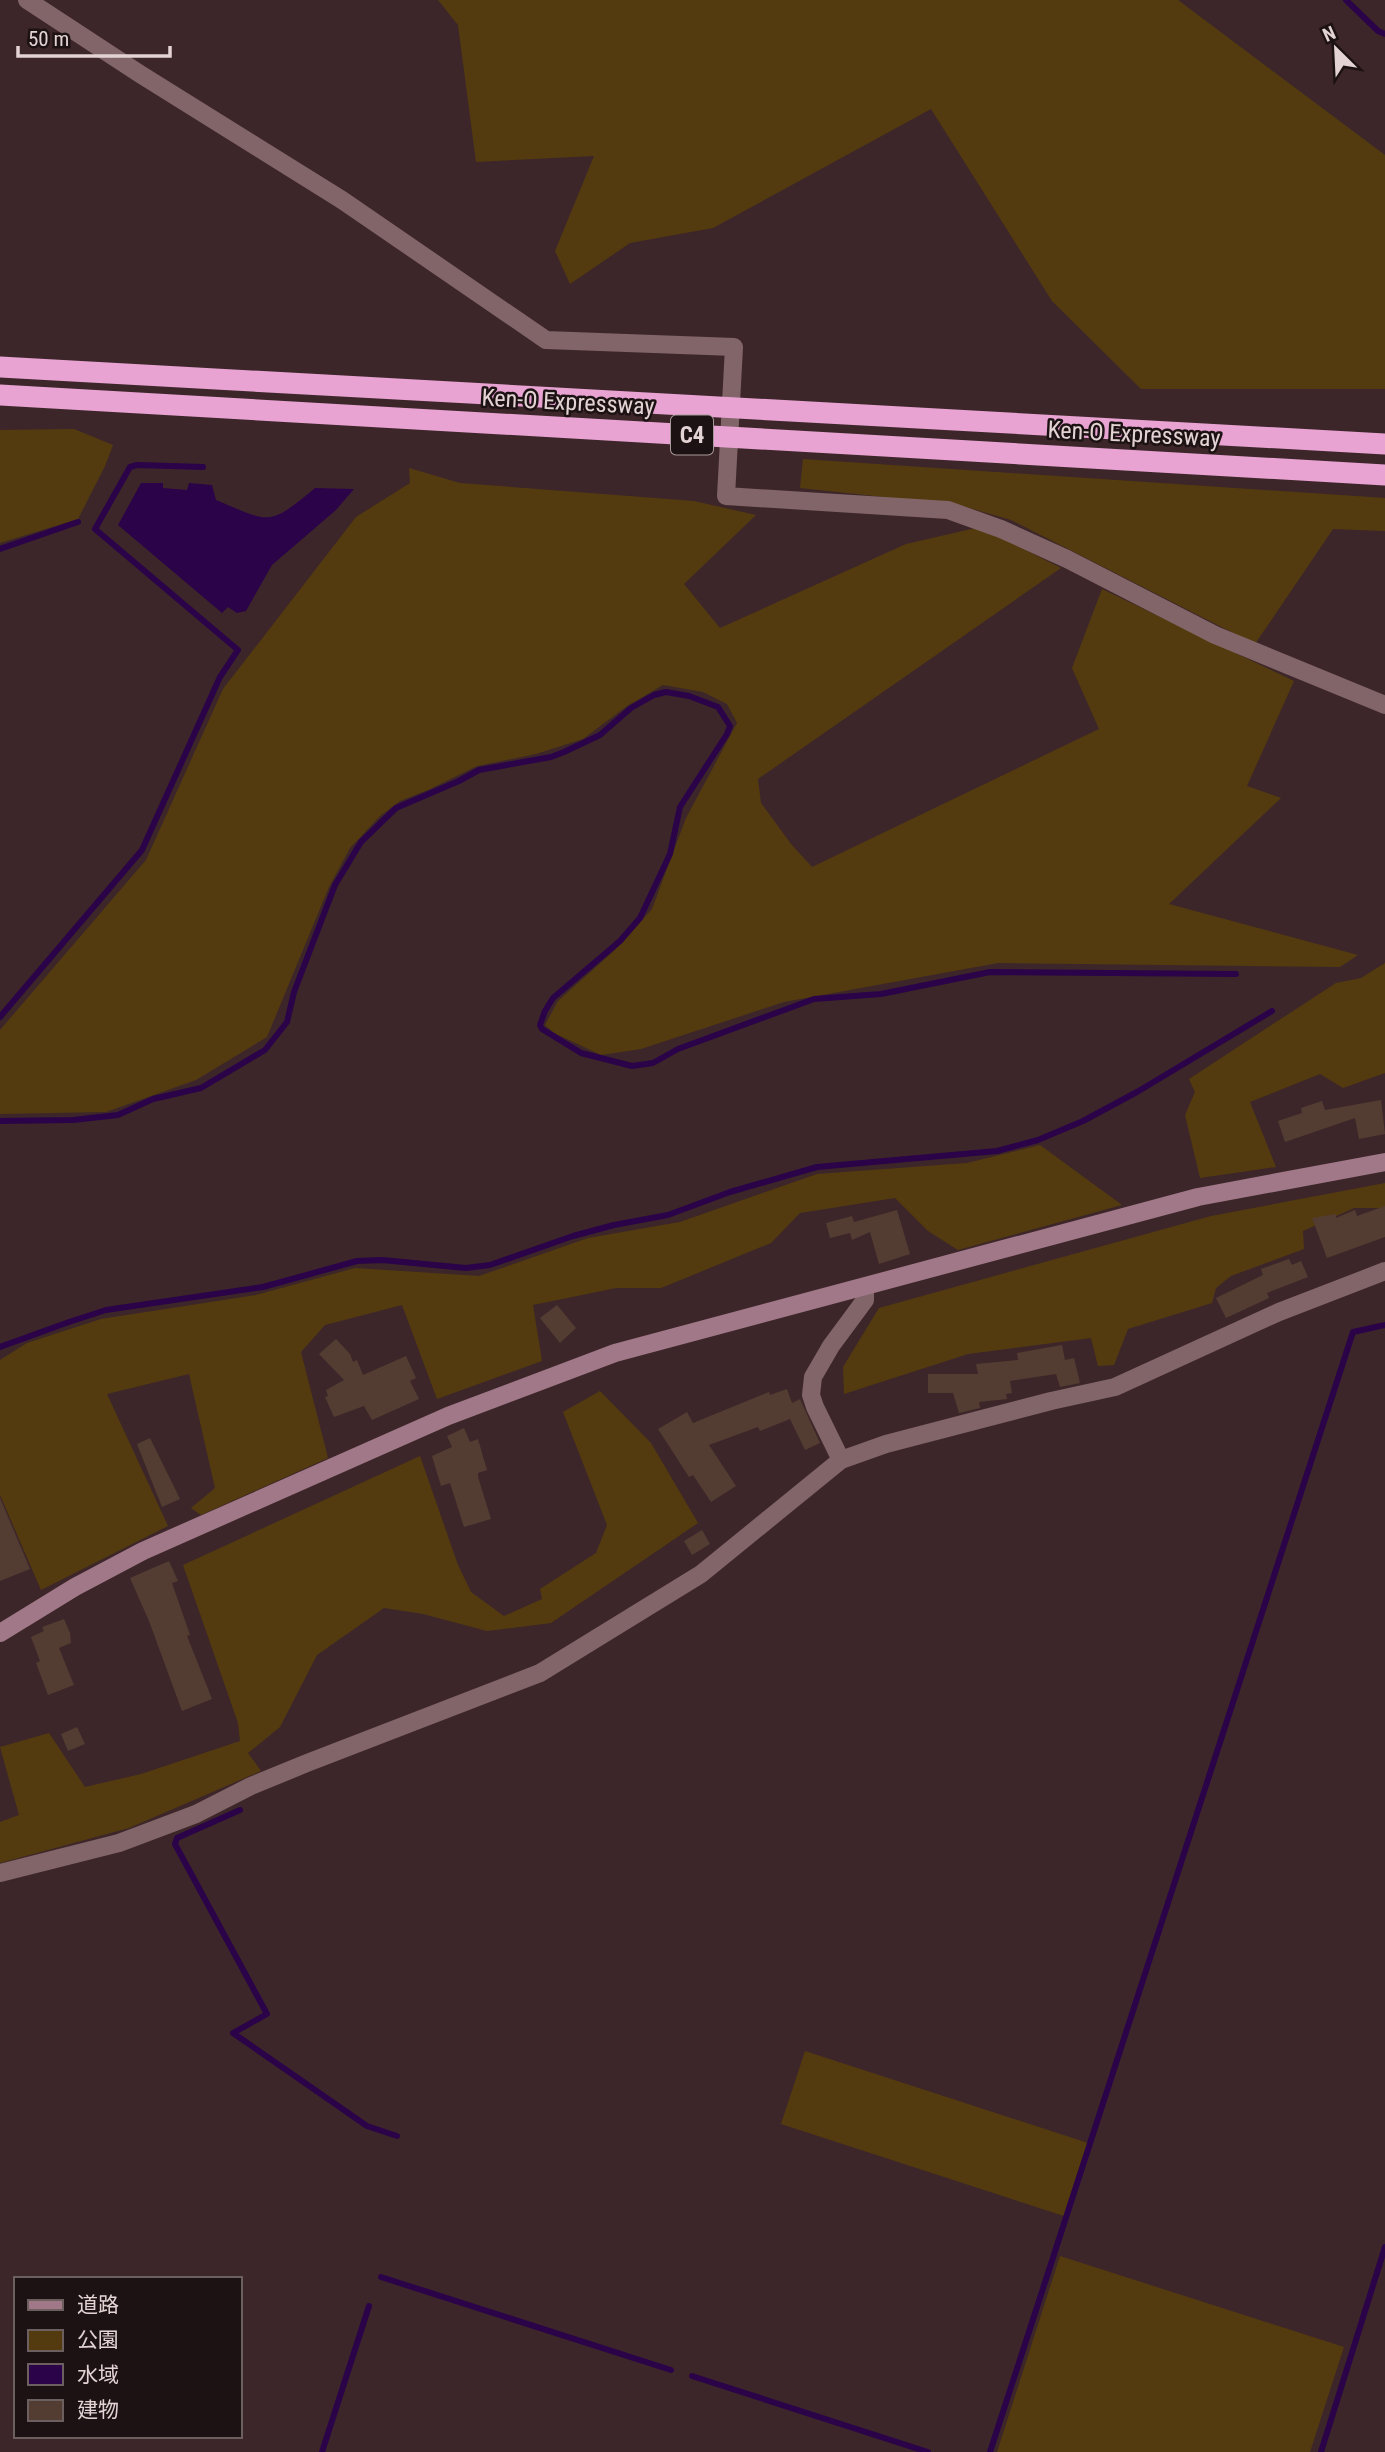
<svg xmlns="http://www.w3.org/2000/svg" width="1385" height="2452" font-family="'Roboto Condensed','Noto Sans JP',sans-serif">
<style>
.green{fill:#533b0f}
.water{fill:#2b0349}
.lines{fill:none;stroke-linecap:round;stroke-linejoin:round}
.stream{stroke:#2b0349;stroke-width:6}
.building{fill:#533d32}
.street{stroke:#816568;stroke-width:18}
.secondary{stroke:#a07888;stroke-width:18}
.highway{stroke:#e8a3d3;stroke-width:21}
.labels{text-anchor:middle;stroke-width:5;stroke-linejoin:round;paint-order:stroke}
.shield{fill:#1d1213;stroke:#a8999a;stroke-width:2}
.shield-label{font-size:23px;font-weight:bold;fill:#e3d3d4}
.street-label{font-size:24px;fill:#e3d3d4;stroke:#1d1213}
</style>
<rect width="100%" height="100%" fill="#3d2629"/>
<g class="green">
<polygon points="438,0 1178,0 1385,155 1385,389 1141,389 1052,301 931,109 713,228 630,243 570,284 555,251 594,156 476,162 458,25"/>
<polygon points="74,429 113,445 105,466 78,519 0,543 0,430"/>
<polygon points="803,459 1385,498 1385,531 1333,529 1255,644 1011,520 959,505 800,488"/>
<polygon points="409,468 460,483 694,501 756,515 684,584 720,628 906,544 980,527 1061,568 758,779 761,803 791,844 812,867 1099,729 1072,668 1102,589 1294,681 1247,786 1281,798 1169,904 1358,955 1340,967 998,963 784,1002 641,1049 601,1055 554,1033 545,1025 558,1001 615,950 652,909 686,818 737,723 727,704 703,692 663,685 627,706 583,739 536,754 477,766 430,789 400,801 380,816 350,848 329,887 267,1037 196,1080 106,1112 0,1114 0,1030 146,860 223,689 356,517 410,483"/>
<polygon points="1385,963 1385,1073 1343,1088 1320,1074 1250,1102 1276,1167 1200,1178 1185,1115 1195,1092 1189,1079 1336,983 1361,978"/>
<polygon points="1040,1145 1122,1205 958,1250 928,1231 895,1198 800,1213 771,1243 661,1288 616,1288 533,1305 542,1361 437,1399 402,1305 325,1325 301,1352 328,1458 201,1515 191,1508 215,1488 189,1374 107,1394 168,1526 41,1590 0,1495 0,1360 27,1343 101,1319 256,1295 355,1268 479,1276 588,1238 680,1222 817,1174 967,1163"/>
<polygon points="1385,1183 1385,1208 1354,1208 1303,1231 1304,1249 1231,1276 1216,1288 1212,1303 1128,1329 1114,1365 1098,1366 1091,1338 968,1354 844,1394 843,1367 879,1308 1211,1216"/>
<polygon points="600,1391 651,1443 698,1523 551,1623 487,1631 423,1614 384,1608 317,1655 280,1727 248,1753 261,1771 129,1828 0,1863 0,1822 19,1815 0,1747 49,1733 85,1787 141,1774 240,1741 238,1723 183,1565 420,1456 458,1565 471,1592 504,1616 542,1599 540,1589 596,1553 607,1525 563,1412"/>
<polygon points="805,2051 1091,2144 1067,2217 781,2124"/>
<polygon points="1060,2256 1344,2347 1310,2452 997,2452"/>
</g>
<path class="water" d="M141 483H163V488L187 490 189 483 212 485 216 500C271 523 268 527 315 488L354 489 336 510 272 565 246 611 237 613 228 607 222 613 118 525Z"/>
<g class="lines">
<g class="stream">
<polyline points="1346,0 1378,31 1385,34"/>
<polyline points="0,549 78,522"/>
<polyline points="0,1017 142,850 220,677 238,650 95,529 130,467 137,465 203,467"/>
<polyline points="0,1121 73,1120 118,1115 153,1099 201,1088 265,1050 287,1022 294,992 335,885 361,842 396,808 459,781 479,770 551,757 564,752 600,735 631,708 654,695 666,692 689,696 718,707 730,726 727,734 680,807 670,854 640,918 620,941 553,998 545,1011 540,1025 542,1029 581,1053 632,1066 653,1063 678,1049 814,999 881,994 990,972 1236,974"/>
<polyline points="0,1347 69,1322 106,1310 263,1287 357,1261 382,1260 466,1268 490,1265 573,1236 614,1225 668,1215 730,1192 817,1167 997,1151 1038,1140 1083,1121 1137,1092 1272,1011"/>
<polyline points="240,1810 177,1838 175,1844 267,2014 233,2033 367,2126 397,2136"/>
<polyline points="381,2277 671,2370"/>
<polyline points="692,2376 928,2452"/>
<polyline points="322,2452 369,2306"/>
<polyline points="990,2452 1353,1332 1385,1325"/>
<polyline points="1321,2452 1385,2247"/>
</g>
</g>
<g class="building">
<polygon points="1381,1100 1385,1134 1359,1139 1355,1118 1285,1142 1278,1121 1302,1113 1301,1108 1322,1101 1325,1110"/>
<polygon points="1385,1206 1385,1237 1327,1258 1312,1218 1336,1214 1336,1218 1355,1210 1357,1216"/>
<polygon points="897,1210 910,1254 879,1264 870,1232 852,1240 850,1233 830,1238 826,1223 852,1216 854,1222"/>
<polygon points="1289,1259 1292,1265 1301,1261 1308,1277 1267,1293 1269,1298 1226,1318 1216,1298 1263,1275 1261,1269"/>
<polygon points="557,1305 576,1328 560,1343 540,1318"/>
<polygon points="336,1339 350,1354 353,1362 357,1360 363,1375 406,1356 416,1378 410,1381 419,1399 372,1420 364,1406 334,1417 325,1397 328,1396 326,1390 344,1380 319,1354"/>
<polygon points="1062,1345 1065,1360 1074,1358 1080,1383 1060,1387 1056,1374 1010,1381 1012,1393 1006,1394 1007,1399 979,1402 980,1408 959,1413 953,1393 928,1393 928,1374 978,1374 976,1364 1018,1360 1017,1353"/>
<polygon points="787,1389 792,1403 800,1399 820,1443 805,1450 790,1419 760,1431 758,1427 709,1445 736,1486 711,1502 693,1475 689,1477 658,1429 687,1412 693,1423 769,1392 770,1395"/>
<polygon points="464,1428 470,1442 478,1439 487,1470 478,1473 478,1477 491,1519 464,1527 450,1483 441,1486 432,1456 452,1447 447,1436"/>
<polygon points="150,1438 180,1499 162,1507 137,1444"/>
<polygon points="0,1498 30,1569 0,1581"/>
<polygon points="702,1530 710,1544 692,1555 684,1541"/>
<polygon points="169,1561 178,1581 172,1583 190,1635 187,1636 212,1699 182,1711 149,1621 130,1578"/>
<polygon points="64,1619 70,1633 71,1643 59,1648 74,1685 48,1695 36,1663 40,1661 31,1637 44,1631 42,1627"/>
<polygon points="77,1727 85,1744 68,1751 61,1734"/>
</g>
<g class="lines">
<g class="street">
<polyline points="27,0 140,74 342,200 546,340 734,347 726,496 948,510 1001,529 1067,559 1215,635 1385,705"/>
<polyline points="841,1460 815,1407 811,1395 813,1377 831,1346 865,1300 865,1287"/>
<polyline points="0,1873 119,1843 196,1814 251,1786 307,1763 540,1673 701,1574 841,1460 886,1444 1051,1401 1115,1387 1279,1312 1385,1271"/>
</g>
<polyline class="secondary" points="0,1633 75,1587 143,1551 448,1416 615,1353 1198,1197 1385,1162"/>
<g class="highway">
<polyline points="0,367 1385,444"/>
<polyline points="0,395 1385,475"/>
</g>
</g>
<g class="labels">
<rect class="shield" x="671" y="415.5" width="42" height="39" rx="5"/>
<g class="shield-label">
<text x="692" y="443">C4</text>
</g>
<g class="street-label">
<text transform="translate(568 402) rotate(3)" y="8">Ken-O Expressway</text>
<text transform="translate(1134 434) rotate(3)" y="8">Ken-O Expressway</text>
</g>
</g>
<rect x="14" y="2277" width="228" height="161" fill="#1d1213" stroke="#6c5f60" stroke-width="2"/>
<rect x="28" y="2300" width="35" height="10" fill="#a07888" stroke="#6c5f60" stroke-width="2"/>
<text x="77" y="2312" font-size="21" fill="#e3d3d4">道路</text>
<rect x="28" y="2330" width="35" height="21" fill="#533b0f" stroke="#6c5f60" stroke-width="2"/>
<text x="77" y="2347" font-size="21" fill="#e3d3d4">公園</text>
<rect x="28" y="2364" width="35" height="21" fill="#2b0349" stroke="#6c5f60" stroke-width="2"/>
<text x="77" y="2382" font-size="21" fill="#e3d3d4">水域</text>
<rect x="28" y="2400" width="35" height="21" fill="#533d32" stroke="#6c5f60" stroke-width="2"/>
<text x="77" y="2417" font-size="21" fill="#e3d3d4">建物</text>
<g transform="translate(1336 49) rotate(336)" stroke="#1d1213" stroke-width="5" paint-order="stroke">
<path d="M0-5L12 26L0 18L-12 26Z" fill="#e3d3d4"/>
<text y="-10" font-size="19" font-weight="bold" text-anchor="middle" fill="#e3d3d4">N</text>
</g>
<path d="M18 46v10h152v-10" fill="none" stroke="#e3d3d4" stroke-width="3.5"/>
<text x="28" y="46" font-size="21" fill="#e3d3d4" stroke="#1d1213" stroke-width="5" paint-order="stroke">50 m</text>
</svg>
